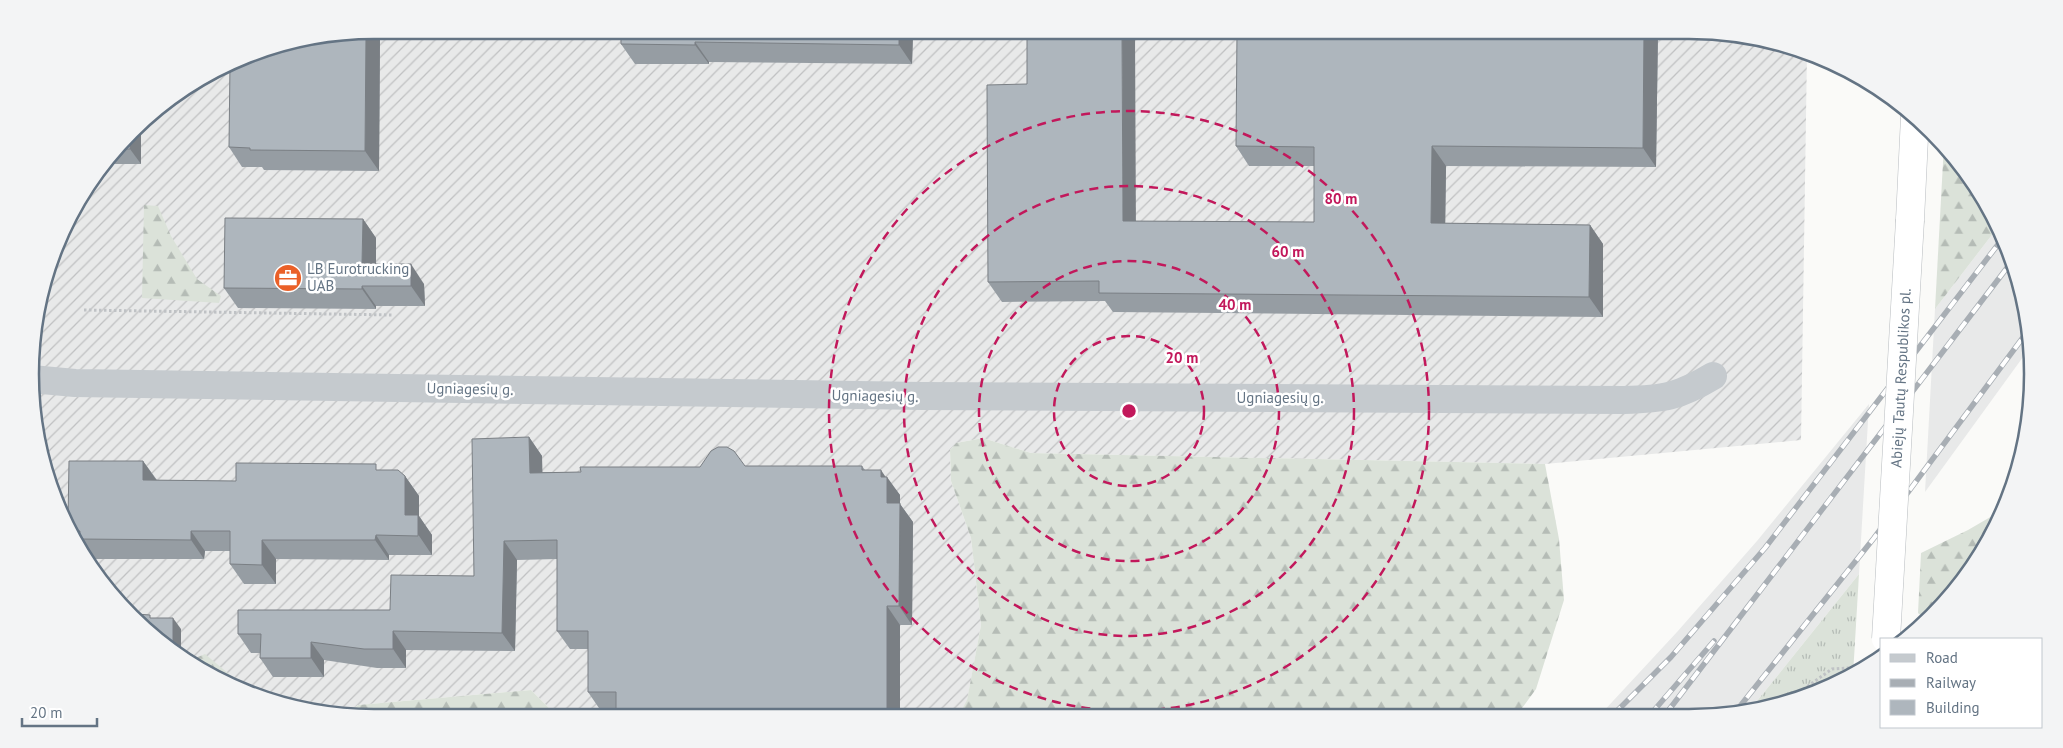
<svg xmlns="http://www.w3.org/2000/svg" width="2063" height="748" font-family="'PT Sans',sans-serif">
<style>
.built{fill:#e8e9e9}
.industrial{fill:url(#industrial-furrows)}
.grass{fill:url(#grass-tufts)}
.forest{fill:url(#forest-firs)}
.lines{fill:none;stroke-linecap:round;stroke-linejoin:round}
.highway-casing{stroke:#b8bcc0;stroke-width:29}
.path{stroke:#bfc2c5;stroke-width:3;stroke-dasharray:2.5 2.5;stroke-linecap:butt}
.minor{stroke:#c5cace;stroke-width:28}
.highway{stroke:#fff;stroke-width:28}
.rail-casing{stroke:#a8aeb4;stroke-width:5.5}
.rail{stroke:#fff;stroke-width:4;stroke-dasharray:11;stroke-linecap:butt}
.highway-bridge-casing{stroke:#b8bcc0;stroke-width:29;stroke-linecap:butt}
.highway-bridge{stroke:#fff;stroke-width:28}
.wall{fill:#969da3}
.shaded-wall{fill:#7a7f84}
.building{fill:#aeb6bd;stroke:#7a7f84}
.ring{fill:none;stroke:#c2185b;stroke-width:2.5;stroke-dasharray:9 6}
.labels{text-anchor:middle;stroke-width:5;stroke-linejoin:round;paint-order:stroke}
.poi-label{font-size:15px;fill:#647484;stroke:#fff;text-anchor:start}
.street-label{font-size:15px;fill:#647484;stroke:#fff}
.rim{fill:none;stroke:#647484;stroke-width:2.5}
.centre{fill:#c2185b;stroke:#fff;stroke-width:2.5}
.ring-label{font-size:15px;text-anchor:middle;font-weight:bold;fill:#c2185b;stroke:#fff;stroke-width:5;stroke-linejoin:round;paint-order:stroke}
</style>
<defs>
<pattern id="industrial-furrows" width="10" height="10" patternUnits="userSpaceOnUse" patternTransform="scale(1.25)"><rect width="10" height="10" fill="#e8e9e9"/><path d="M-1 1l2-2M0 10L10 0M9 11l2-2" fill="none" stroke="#c0c1c2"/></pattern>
<pattern id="grass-tufts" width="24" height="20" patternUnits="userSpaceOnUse" patternTransform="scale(1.25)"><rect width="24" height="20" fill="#dbe2d9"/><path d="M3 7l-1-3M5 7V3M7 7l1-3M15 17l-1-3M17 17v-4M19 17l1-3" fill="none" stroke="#b5bcb6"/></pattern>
<pattern id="forest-firs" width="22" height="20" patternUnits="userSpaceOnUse" patternTransform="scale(1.25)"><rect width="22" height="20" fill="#dbe2d9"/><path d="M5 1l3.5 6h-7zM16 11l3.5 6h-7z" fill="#b5bcb6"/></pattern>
</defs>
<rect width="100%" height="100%" fill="#fafaf8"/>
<g class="built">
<polygon points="1998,227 2015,263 2030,329 2031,346 1925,492 1935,309"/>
<polygon points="1869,404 1859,574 1749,711 1734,715 1600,715 1677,632 1757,541"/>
</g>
<polygon class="industrial" points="1689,30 1778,42 1807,52 1801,440 1545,464 1031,453 983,438 956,443 950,450 951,481 971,538 981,625 967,701 958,717 555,718 549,708 531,690 358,705 346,714 285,706 183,660 131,617 88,565 42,463 31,397 33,329 66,222 101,165 147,116 243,56 307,37"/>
<polygon class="grass" points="1859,574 1853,675 1841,683 1749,711"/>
<g class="forest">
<polygon points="1944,144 1987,202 1998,227 1935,309"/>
<polygon points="144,205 158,206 171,236 197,279 221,296 219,303 142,298"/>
<polygon points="983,438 1031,453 1545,464 1559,539 1564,600 1536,689 1517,715 958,717 967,700 981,625 971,538 951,481 950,450 956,443"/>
<polygon points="2007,497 1987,546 1926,620 1918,613 1921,553 1968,530 1999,512"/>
<polygon points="205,654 247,689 192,664 193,659"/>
<polygon points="531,690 549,708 555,718 374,718 346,714 358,705"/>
</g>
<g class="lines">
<defs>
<polyline id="highway" points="1910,220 1915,117"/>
</defs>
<use href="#highway" class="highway-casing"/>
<g class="path">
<polyline points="84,310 393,315"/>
<polyline points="1791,698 1832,669 1865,667"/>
</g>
<path class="minor" d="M31 379 75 383 922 396 1624 400C1664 399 1678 397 1713 376"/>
<use href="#highway" class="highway"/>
<defs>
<g id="rail">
<polyline points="1613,715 1671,657 1765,548 2003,238"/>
<polyline points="1650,715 1714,641"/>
<polyline points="1665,715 2013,260"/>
<polyline points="1733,715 1874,538 2030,328"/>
</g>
</defs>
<use href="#rail" class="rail-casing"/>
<use href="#rail" class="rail"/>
<defs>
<polyline id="highway-bridge" points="1886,639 1910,220"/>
</defs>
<use href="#highway-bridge" class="highway-bridge-casing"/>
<use href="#highway-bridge" class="highway-bridge"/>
</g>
<g class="wall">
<polygon points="1658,30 1656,167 1446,166 1445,223 1590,225 1603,244 1603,317 1113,312 1105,301 1002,302 988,282 1027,84 1136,221 1314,222 1314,166 1249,166 1236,146"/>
<polygon points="913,34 912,64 709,62 709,64 635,64 621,44"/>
<polygon points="380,36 379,171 264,170 262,167 242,167 229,147 307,37"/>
<polygon points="141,122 141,164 102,164"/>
<polygon points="363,219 376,238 376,264 424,284 425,306 376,306 376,309 238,308 224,288"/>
<polygon points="529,437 542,456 542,472 581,472 745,466 862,466 865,470 885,477 900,495 900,504 913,522 912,625 900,625 616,711 601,711 588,692 588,649 570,649 557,631 557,559 517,560 515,651 406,650 406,668 377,668 324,660 324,677 273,677 260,658 260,653 251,653 238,634 390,610 474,576"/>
<polygon points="143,461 157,480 236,481 380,470 405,476 419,496 419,516 432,535 432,555 389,555 389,560 276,559 276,584 244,584 230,564 230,551 205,551 204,559 93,559 88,551 82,551 81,549 68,522"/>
</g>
<g class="shaded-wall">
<polygon points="1644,30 1658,30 1656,167 1643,148"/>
<polygon points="1122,33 1135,33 1136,240 1123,221"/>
<polygon points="899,34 913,34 912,64 899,45"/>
<polygon points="366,36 380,36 379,171 365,151"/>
<polygon points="695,42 709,62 709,64 695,45"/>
<polygon points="141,122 141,164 130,149 130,134"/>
<polygon points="1432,146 1446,166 1445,243 1431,223"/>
<polygon points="363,219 376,238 376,284 362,264"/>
<polygon points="1590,225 1603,244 1603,317 1589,297"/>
<polygon points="411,264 424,284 425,306 411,286"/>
<polygon points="362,286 376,306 376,309 362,289"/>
<polygon points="529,437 542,456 543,491 530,473"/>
<polygon points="143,461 157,481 143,480"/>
<polygon points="881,470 887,479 887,477 900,495 900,504 913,522 912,625 899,606 887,503 881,477"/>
<polygon points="405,476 419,496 419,516 432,535 432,555 405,515"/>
<polygon points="191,531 205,551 204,559 191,540"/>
<polygon points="376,535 389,555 389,560 375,540"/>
<polygon points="262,540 276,559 276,584 262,565"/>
<polygon points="504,541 517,560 515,651 502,633"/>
<polygon points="887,606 900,625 900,717 887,717"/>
<polygon points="173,618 181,629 181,658 173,651"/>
<polygon points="393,631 406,650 406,668 393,649"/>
<polygon points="311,642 324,660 324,677 311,658"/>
</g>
<g class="building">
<polygon points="1644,30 1643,148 1432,146 1431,223 1590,225 1589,297 1099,293 1099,281 988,282 987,85 1027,84 1027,33 1122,33 1123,221 1314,222 1314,147 1236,146 1237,32"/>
<polygon points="899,34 899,45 695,42 695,45 621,44 621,35"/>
<polygon points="366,36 365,151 250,150 250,148 229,147 230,64 243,56 307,37"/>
<polygon points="130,134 130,149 116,149"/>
<polygon points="225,218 363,219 362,264 411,264 411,286 362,286 362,289 224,288"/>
<polygon points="529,437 530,473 581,472 580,467 700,467 711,451 718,447 727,447 734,451 745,466 862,466 862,470 881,470 881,477 887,477 887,503 900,503 899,606 887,606 887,717 616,717 616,692 588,692 588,631 557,631 557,540 504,541 502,633 393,631 393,649 364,649 311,642 311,658 260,658 261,634 238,634 238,610 390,610 391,575 474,576 472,439"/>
<polygon points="69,461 143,461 143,480 236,481 236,463 376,464 376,470 398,470 405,476 405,515 418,515 418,536 376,535 375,540 262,540 262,565 230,564 230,531 191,531 191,540 79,539 80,531 73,531 68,522"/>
<polygon points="125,611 136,611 136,614 150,615 150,618 173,618 173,651 131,617"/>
</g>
<g class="ring">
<circle cx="1129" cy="411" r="75"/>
<circle cx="1129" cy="411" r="150"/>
<circle cx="1129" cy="411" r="225"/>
<circle cx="1129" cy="411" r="300"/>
</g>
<defs>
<symbol id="office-disc" viewBox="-11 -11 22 22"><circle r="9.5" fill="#ea6028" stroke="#fff"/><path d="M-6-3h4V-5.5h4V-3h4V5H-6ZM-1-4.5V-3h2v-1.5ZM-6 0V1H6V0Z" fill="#fff"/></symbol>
</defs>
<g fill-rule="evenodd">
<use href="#office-disc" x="272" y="262" width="32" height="32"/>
</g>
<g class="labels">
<g class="poi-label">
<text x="307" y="274">LB Eurotrucking<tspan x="307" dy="17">UAB</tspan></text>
</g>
<g class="street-label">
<text transform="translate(1901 378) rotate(-87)" y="5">Abiejų Tautų Respublikos pl.</text>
<text transform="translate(470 389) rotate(1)" y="5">Ugniagesių g.</text>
<text transform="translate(875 396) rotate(1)" y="5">Ugniagesių g.</text>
<text x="1280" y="403">Ugniagesių g.</text>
</g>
</g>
<path d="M0 0H2063V748H0ZM374 39H1689A335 335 0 0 1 2024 374V374A335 335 0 0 1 1689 709H374A335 335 0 0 1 39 374V374A335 335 0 0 1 374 39Z" fill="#f3f4f5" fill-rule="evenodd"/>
<path class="rim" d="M374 39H1689A335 335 0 0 1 2024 374V374A335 335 0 0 1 1689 709H374A335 335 0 0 1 39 374V374A335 335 0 0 1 374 39Z"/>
<circle cx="1129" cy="411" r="8" class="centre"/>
<g class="ring-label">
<text x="1341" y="204">80 m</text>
<text x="1288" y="257">60 m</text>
<text x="1235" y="310">40 m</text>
<text x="1182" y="363">20 m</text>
</g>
<rect x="1880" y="638" width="162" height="90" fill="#ffffff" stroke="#c1c7ce"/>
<rect x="1890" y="654" width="25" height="8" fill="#c5cace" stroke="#c1c7ce"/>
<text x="1926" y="663" font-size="15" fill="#647484">Road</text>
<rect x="1890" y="679" width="25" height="8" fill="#a8aeb4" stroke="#c1c7ce"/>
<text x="1926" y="688" font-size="15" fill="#647484">Railway</text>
<rect x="1890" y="700" width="25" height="15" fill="#aeb6bd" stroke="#c1c7ce"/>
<text x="1926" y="713" font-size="15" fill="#647484">Building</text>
<path d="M22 718v8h75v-8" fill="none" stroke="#647484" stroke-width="2.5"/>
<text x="30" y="718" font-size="15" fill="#647484" stroke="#ffffff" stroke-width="4" paint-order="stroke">20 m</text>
</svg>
